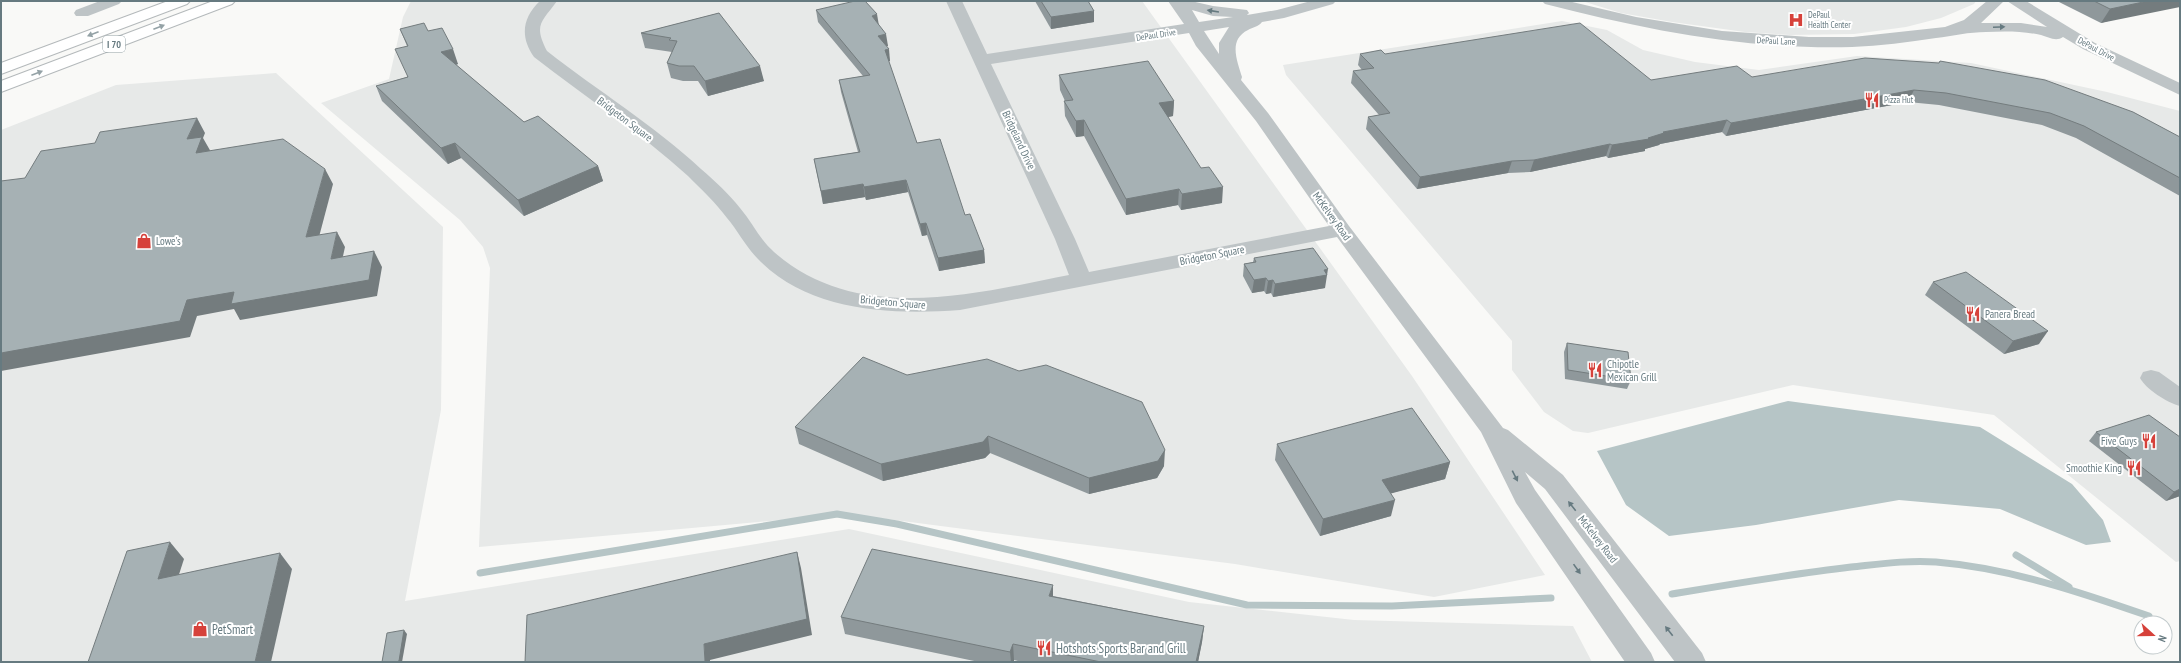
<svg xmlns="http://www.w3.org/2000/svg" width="2181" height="663" font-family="'PT Sans Narrow',sans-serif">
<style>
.built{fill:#e7e9e8}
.water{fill:#b6c5c6}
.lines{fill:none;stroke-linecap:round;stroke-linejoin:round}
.stream{stroke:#b6c5c6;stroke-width:7}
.highway-casing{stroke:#b4b9bb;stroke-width:2}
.minor{fill:#bec4c6;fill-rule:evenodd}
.highway{fill:#fff;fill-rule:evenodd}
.wall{fill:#8f989b}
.shaded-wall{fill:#747c7e}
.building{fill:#a6b1b4;stroke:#747c7e}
.oneway{fill:#667a80}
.oneway2{fill:#94a2a6}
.labels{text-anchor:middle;stroke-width:4;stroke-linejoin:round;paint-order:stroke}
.far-poi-label{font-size:9px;fill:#667a80;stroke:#fff;text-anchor:start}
.far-street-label{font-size:9px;fill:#667a80;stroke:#fff}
.shield{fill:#fff;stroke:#94a2a6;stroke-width:1}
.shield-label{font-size:10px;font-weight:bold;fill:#667a80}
.street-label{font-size:11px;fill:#667a80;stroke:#fff}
.poi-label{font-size:11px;fill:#667a80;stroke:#fff;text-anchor:start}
.near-poi-label{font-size:13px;fill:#667a80;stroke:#fff;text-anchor:start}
</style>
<rect width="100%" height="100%" fill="#f9f9f7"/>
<g class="built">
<polygon points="411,1 1142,1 1412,376 1545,575 1434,597 1235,564 848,514 479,547 490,268 483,247 460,220 321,103 389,79 403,17"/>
<polygon points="1582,1 1976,1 1974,4 1941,18 1906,27 1854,34 1790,35 1745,32 1672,22 1621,13"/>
<polygon points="1562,21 1607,30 1643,50 1695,62 1759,70 1857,56 1971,63 2107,92 2180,111 2180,561 2176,562 1994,415 1793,385 1588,433 1573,431 1544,412 1512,370 1512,341 1286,75 1283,65"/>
<polygon points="276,73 443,227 441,410 405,601 849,529 1189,602 1354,620 1573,626 1592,662 1,662 1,130 116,85"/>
</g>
<polygon class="water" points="1788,401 1980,427 2072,484 2103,520 2111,542 2086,545 2000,509 1899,500 1756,525 1669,536 1626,505 1597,451"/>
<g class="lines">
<g class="stream">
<polyline points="2016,555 2069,587"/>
<polyline points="480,573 837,514 897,524 1247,605 1392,606 1551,598"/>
<path d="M1672 594C1732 584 1791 574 1851 567 1880 564 1907 560 1936 562 2009 568 2080 592 2149 616"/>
</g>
<defs>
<g id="highway">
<polygon points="168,1 190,1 187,4 1,74 1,63"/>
<polygon points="213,1 235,1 232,4 1,92 1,81"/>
</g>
</defs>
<use href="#highway" class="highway-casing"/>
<g class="minor">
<polygon points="100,1 122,1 119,4 88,16 76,16 74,13 76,10"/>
<path d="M540 1H557C542 22 533 24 547 51 598 91 654 125 701 169 715 181 729 194 740 208 752 222 760 240 774 252 857 325 973 294 1069 275L1055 239 946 1H962L987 54 1184 24 1168 1H1191L1213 6 1247 10 1249 13 1247 15 1277 10 1311 1H1336L1333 4 1284 18 1262 22C1258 27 1253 27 1248 30 1228 40 1237 60 1242 77L1241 80 1268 113 1349 226 1503 428 1508 430 1563 475 1702 653 1706 662H1675L1545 489 1525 472 1535 490 1651 653 1655 662H1625L1516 503 1481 432 1337 237 960 310C892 315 809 312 758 259 746 247 738 231 727 218 716 203 701 189 688 176 640 132 585 97 534 57 520 37 522 18 540 1ZM1192 10 1213 16 1233 17 1199 22ZM1229 27 1219 43V54L1204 31ZM1189 33 1196 46 1256 121 1329 226 1089 272 1075 239 991 64Z"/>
<path d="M1542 1H1568L1636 17 1722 31 1809 37H1853L1945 27 1964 20 1987 1H2004L1981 23H2021L2047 27 2007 1H2026L2095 43 2180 83V95L2083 49 2063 37C2056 42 2048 37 2041 35 2023 31 2005 31 1986 32 1969 32 1953 36 1936 38 1908 42 1880 46 1852 47 1747 50 1646 30 1545 4Z"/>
<path d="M2151 370 2159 372 2180 387V406C2166 402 2147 390 2140 378L2143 372Z"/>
</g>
<use href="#highway" class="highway"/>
</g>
<g class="wall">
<polygon points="1035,1 1088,1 1094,22 1051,29"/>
<polygon points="2057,1 2180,1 2101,23"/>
<polygon points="816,10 878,24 888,46 886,46 890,61 888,61 917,143 965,215 984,250 985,263 939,271 927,235 922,236 908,192 866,200 865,197 823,204 814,159 858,152 841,92 839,80 863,76 818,22"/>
<polygon points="719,13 764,81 708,96 698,81 683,81 671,78 667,63 672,52 645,48 641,33"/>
<polygon points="400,29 428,31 458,64 456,65 524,122 598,166 603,181 524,216 461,158 448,164 382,101 376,86 407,77 407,46"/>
<polygon points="1360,54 1385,54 1651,80 1752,77 1939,63 1940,61 2180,137 2180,196 2076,138 2042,125 1939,105 1908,102 1726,136 1722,132 1660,144 1659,145 1645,149 1645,151 1608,158 1606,156 1530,172 1508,173 1417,189 1366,129 1368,117 1379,115 1351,83 1353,71 1362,70 1358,65"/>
<polygon points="1059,75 1174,101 1173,116 1168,117 1222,203 1181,210 1178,205 1126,215 1084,136 1076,137 1065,116 1064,101 1065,101 1060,90"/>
<polygon points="1254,258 1325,288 1273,297 1271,293 1266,294 1264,291 1252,293 1243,276 1244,264 1253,262"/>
<polygon points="1933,282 2039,344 2004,354 1925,295"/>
<polygon points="1567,343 1631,380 1627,389 1565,379 1564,352"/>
<polygon points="907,375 1164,466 1157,478 1089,494 990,453 985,458 883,481 799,444 795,427"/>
<polygon points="2096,432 2180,437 2180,496 2166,501 2089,441"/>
<polygon points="1277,444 1450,462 1445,479 1391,493 1391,516 1320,536 1275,460"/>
<polygon points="1053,596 1204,626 1202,642 1198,662 1022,662 1014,660 1014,662 979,662 845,634 841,617"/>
</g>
<g class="shaded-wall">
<polygon points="2148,1 2180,1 2180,7 2101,23 2110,9"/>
<polygon points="1094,11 1094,22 1051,29 1051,17"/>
<polygon points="877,14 879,26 872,16"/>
<polygon points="886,34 888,46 879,48 878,36"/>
<polygon points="453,49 458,64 447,67 441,52"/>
<polygon points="889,49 890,61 886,62 885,50"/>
<polygon points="760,66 764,81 708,96 705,81"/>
<polygon points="1914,90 1908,102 1726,136 1731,123"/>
<polygon points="1174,101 1173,116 1158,119 1159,103"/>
<polygon points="197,118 205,133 203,138 211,152 204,167 187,139"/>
<polygon points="1084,120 1084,136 1076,137 1076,121"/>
<polygon points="1727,120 1722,132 1660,144 1659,145 1645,149 1645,151 1608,158 1612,145 1648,138 1663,132"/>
<polygon points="455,143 461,158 448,164 441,148"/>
<polygon points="1610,144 1606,156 1530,172 1534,160"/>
<polygon points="1512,161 1508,173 1417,189 1420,177"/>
<polygon points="598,166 603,181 524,216 518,200"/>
<polygon points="325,169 333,184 315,252 306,237"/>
<polygon points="906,180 908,192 866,200 864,187"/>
<polygon points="863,184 865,197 823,204 821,191"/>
<polygon points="1223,187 1222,203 1181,210 1182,194"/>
<polygon points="1179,189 1178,205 1126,215 1126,199"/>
<polygon points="926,223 927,235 922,236 920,224"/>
<polygon points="337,232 345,247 339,274 331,259"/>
<polygon points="984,250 985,263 939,271 938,258"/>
<polygon points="374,251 382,267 377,296 240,320 234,309 197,316 190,337 1,371 1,353 187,300"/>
<polygon points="1328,269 1325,288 1273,297 1275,284"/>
<polygon points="1266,278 1264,291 1252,293 1254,280"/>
<polygon points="1273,280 1271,293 1266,294 1268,281"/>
<polygon points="2048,331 2039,344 2004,354 2013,341"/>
<polygon points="988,436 990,453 985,458 883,481 881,464"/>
<polygon points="1165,450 1164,466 1157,478 1089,494 1089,478"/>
<polygon points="1450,462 1445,479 1378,497 1382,480"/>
<polygon points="2180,489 2180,496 2166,501 2174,492"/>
<polygon points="1395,500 1391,516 1320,536 1323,519"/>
<polygon points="170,542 184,559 172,596 158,579"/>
<polygon points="797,552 801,568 812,635 710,660 710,662 705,662 704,644"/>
<polygon points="280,553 292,569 271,662 255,662"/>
<polygon points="1053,585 1053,601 1049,596"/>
<polygon points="1204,626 1202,642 1198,662 1196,662"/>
<polygon points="404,630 407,634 402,662 396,662"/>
<polygon points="1013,644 1014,660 1014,662 1011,662 1010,652"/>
</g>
<g class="building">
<polygon points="855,1 865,1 877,14 872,16 886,34 878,36 889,49 885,50 917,143 940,139 965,215 970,214 984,250 938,258 926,223 920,224 906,180 864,187 863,184 821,191 814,159 860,152 839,80 870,75 816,10"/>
<polygon points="1041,1 1088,1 1094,11 1051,17"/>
<polygon points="2094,1 2148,1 2110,9"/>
<polygon points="719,13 760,66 705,81 694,66 679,66 667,63 677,41 669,40 671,38 641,33"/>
<polygon points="424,23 428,31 442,28 453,49 441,52 524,122 538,116 598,166 518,200 455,143 441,148 376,86 408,77 395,49 408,46 400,29"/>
<polygon points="1580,23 1651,80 1737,66 1752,77 1865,58 1939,63 1940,61 2045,80 2133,112 2180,137 2180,178 2084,126 2050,113 1946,93 1914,90 1731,123 1727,120 1663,132 1664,133 1648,138 1649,139 1612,145 1610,144 1534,160 1512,161 1420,177 1368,117 1390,113 1353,71 1374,68 1360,54 1381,50 1385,54"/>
<polygon points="1148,61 1174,101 1159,103 1201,168 1209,167 1223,187 1182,194 1179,189 1126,199 1084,120 1076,121 1064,101 1073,100 1059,75"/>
<polygon points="197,118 187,139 202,137 196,153 283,139 325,169 306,237 337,232 331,259 374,251 369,280 231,304 234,292 187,300 180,321 1,353 1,181 25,178 41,151 95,143 100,132"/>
<polygon points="1313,248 1328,269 1324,270 1327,275 1275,284 1273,280 1268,281 1266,278 1254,280 1244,264 1256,262 1254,258"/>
<polygon points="1966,272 2048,331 2013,341 1933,282"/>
<polygon points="1567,343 1628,352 1631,380 1568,370"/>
<polygon points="863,357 907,375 987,359 1019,371 1046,365 1142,402 1165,450 1158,461 1089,478 988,436 983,442 881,464 795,427"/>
<polygon points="1412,408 1450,462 1382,480 1395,500 1323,519 1277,444"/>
<polygon points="2149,415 2180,437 2180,489 2174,492 2096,432"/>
<polygon points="170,542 158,579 280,553 255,662 88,662 127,551"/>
<polygon points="872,549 1053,585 1049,596 1204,626 1196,662 1101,662 1013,644 1010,652 841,617"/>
<polygon points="797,552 807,619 704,644 705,662 525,662 527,615"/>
<polygon points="404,630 399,661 396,662 382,662 387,633"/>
</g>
<defs><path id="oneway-solid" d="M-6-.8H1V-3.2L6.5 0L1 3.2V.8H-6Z"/></defs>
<g class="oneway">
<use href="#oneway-solid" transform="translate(1213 11) rotate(-171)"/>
<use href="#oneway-solid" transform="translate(1999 27) rotate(-2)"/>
<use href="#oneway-solid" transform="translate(1515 476) rotate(63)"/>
<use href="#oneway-solid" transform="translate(1572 506) rotate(-128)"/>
<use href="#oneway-solid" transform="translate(1577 569) rotate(55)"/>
<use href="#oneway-solid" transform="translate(1669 631) rotate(-128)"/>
</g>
<g class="oneway2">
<use href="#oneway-solid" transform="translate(159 27) rotate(-21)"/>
<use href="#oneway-solid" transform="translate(93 34) rotate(159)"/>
<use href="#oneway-solid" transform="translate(37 73) rotate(-21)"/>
</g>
<defs>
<symbol id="hospital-bare" viewBox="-9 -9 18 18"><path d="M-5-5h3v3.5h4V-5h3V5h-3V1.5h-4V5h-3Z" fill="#d6413a" stroke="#fff" stroke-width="2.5" paint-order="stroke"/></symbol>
<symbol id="restaurant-bare" viewBox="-9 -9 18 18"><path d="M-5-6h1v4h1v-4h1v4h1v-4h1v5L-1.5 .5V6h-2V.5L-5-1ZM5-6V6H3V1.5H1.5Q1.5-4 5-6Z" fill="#d6413a" stroke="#fff" stroke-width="2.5" paint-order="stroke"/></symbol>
<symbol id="shop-bare" viewBox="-9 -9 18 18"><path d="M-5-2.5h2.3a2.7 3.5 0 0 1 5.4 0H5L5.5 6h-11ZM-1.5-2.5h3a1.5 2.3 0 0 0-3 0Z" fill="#d6413a" stroke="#fff" stroke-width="2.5" paint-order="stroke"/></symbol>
</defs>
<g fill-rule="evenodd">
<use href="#hospital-bare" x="1785" y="9" width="22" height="22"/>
<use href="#restaurant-bare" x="1861" y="89" width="22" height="22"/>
<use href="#shop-bare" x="133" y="230" width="22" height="22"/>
<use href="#restaurant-bare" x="1962" y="303" width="22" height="22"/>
<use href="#restaurant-bare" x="1584" y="359" width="22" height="22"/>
<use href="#restaurant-bare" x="2138" y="430" width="22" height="22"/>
<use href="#restaurant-bare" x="2123" y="457" width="22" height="22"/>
<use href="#shop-bare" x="189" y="618" width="22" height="22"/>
<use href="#restaurant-bare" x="1033" y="637" width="22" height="22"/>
</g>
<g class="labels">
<g class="far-poi-label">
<text x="1808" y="18">DePaul<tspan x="1808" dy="10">Health Center</tspan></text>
<text x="1884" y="103">Pizza Hut</text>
</g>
<g class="far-street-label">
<text transform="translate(1156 35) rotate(-9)" y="3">DePaul Drive</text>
<text transform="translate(1776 41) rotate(3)" y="3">DePaul Lane</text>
<text transform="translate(2096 49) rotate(28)" y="3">DePaul Drive</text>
</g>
<rect class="shield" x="103" y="36" width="22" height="16" rx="3"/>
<g class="shield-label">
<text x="114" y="48">I 70</text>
</g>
<g class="street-label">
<text transform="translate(625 119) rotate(37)" y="4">Bridgeton Square</text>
<text transform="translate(1019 140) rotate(65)" y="4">Bridgeland Drive</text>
<text transform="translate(1332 216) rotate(54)" y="4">McKelvey Road</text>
<text transform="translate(1212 255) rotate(-11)" y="4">Bridgeton Square</text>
<text transform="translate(893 302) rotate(5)" y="4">Bridgeton Square</text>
<text transform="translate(1598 539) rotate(52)" y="4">McKelvey Road</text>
</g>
<g class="poi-label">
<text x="156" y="245">Lowe's</text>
<text x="1985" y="318">Panera Bread</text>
<text x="1607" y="368">Chipotle<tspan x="1607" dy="13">Mexican Grill</tspan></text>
<text x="2137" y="445" text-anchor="end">Five Guys</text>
<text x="2122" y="472" text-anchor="end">Smoothie King</text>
</g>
<g class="near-poi-label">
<text x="212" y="634">PetSmart</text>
<text x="1056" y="653">Hotshots Sports Bar and Grill</text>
</g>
</g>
<rect width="2181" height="663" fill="none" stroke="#667a80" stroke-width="4"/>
<g transform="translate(2153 635) rotate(111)"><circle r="19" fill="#ffffff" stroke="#c2cacc"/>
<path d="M0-3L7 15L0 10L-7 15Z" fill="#d6413a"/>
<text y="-6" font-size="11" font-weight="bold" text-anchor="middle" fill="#667a80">N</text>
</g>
</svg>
